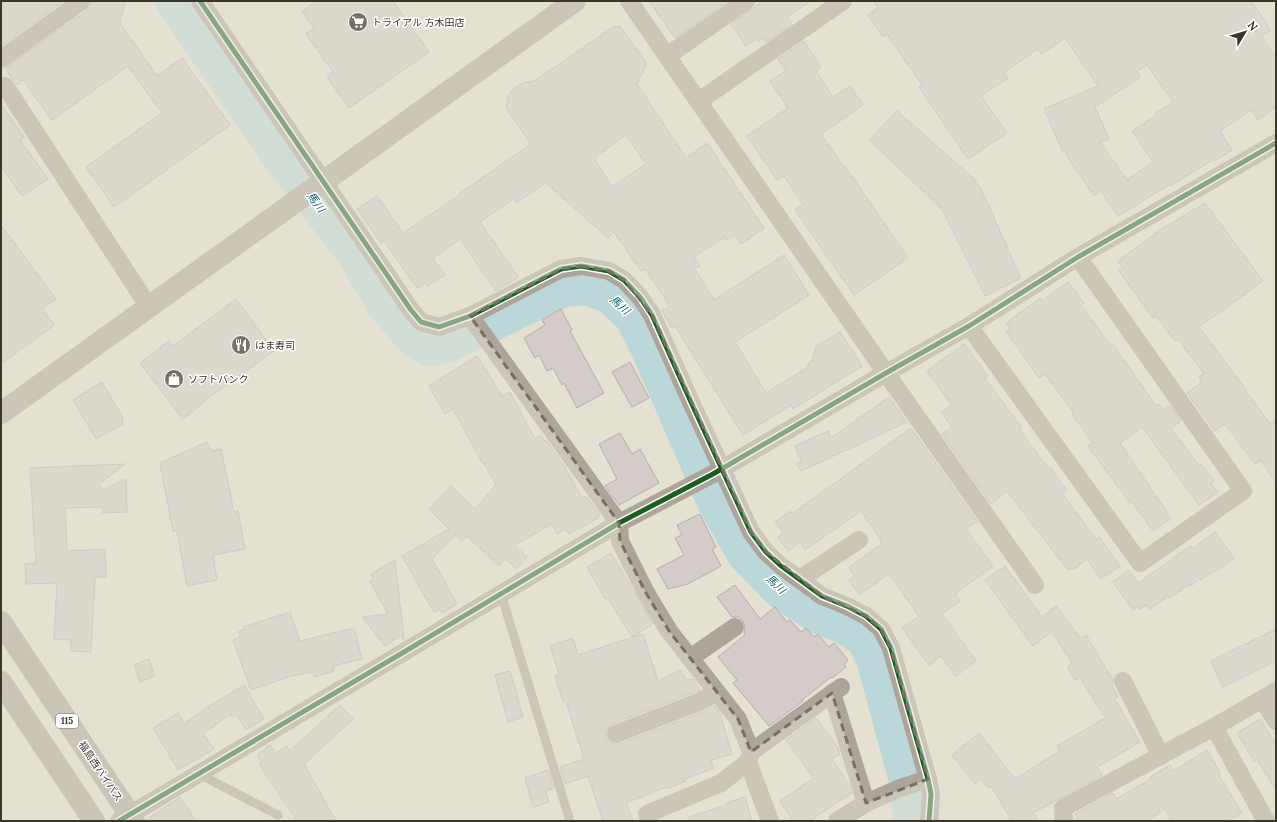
<svg xmlns="http://www.w3.org/2000/svg" width="1277" height="822" font-family="Lora,'Noto Sans JP',serif">
<style>
.lines{fill:none;stroke-linecap:round;stroke-linejoin:round}
.river{stroke:#bcd7d9;stroke-width:38}
.building{fill:#d3ccc8;stroke:#b6afab;fill-rule:evenodd}
.service{stroke:#ada49a;stroke-width:9}
.minor{stroke:#ada49a;stroke-width:18}
.tertiary{stroke:#ada49a;stroke-width:22}
.trunk{stroke:#aaa296;stroke-width:22}
.cycleway-casing{stroke:#fff;stroke-width:8}
.cycleway{stroke:#1b5e20;stroke-width:5}
.marked{fill:none;stroke:#757265;stroke-width:3;stroke-dasharray:8 5;stroke-linejoin:round}
.labels{text-anchor:middle;stroke-width:3;stroke-linejoin:round;paint-order:stroke}
.shield{fill:#fff;stroke:#74736b;stroke-width:1}
.shield-label{font-size:9px;font-weight:bold;fill:#39372b}
.poi-label{font-size:10px;fill:#39372b;stroke:#fff;text-anchor:start}
.street-label{font-size:10px;fill:#39372b;stroke:#fff}
.water-label{font-size:11px;font-style:italic;fill:#085c69;stroke:#fff}
</style>
<rect width="100%" height="100%" fill="#e4e1d1"/>
<g class="lines">
<polyline class="river" points="174,1 285,162 356,254 385,304 415,339 431,348 449,343 563,288 586,286 611,295 634,317 652,354 716,502 746,554 783,592 819,615 844,625 865,638 875,659 908,781 912,821"/>
</g>
<g class="building">
<polygon points="1,1 64,1 1,46"/>
<polygon points="92,1 125,1 120,23 157,76 182,58 230,125 114,207 86,167 162,113 128,66 52,120 23,80 17,85 5,68 88,10 91,6"/>
<polygon points="317,1 393,1 429,52 349,108 327,77 333,72 306,34 314,28 302,11"/>
<polygon points="649,1 728,1 675,38"/>
<polygon points="763,1 811,1 787,17 792,24 766,42 763,38 759,41 757,39 746,46 731,24"/>
<path d="M874 1H1251L1271 30 1261 36 1276 58V107L1258 120 1251 110 1220 131 1232 150 1215 161 1214 159 1170 186 1169 185 1118 216 1101 191 1094 196 1069 159 1065 151 1063 152 1044 109 1098 86 1065 38 1042 54 1038 49 1004 72 1008 78 981 96 1007 133 968 159 919 87 922 85 887 34 883 37 868 15 878 8ZM1147 65 1173 102 1156 113 1157 115 1132 131 1153 162 1127 180 1100 142 1109 139 1095 107 1140 77 1137 71Z"/>
<path d="M620 26 647 64 637 84 686 158 707 143 764 228 741 244 734 235 726 240 724 237 694 257 700 266 695 269 714 300 784 255 809 295 735 342 766 393 805 369 812 360 816 346 840 332 862 366 793 409 791 405 743 435 675 326 672 328 663 313 662 311 670 306 645 269 641 271 614 232 608 238 546 183 516 203 513 199 480 222 518 277 496 291 460 239 433 258 445 275 427 286 425 283 417 288 384 241 381 243 357 209 377 196 403 233 460 195 459 194 531 144 506 108 508 97 512 90 523 83 534 81 612 28ZM626 135 646 164 612 187 594 158Z"/>
<polygon points="804,41 821,67 816,71 833,97 850,86 863,105 821,134 844,167 845,166 908,258 854,295 795,210 803,204 784,176 777,180 747,136 788,108 770,81 786,71 778,59"/>
<polygon points="1,104 24,137 20,140 48,179 22,196 1,166"/>
<polygon points="897,111 973,178 982,191 1021,278 985,296 941,208 869,140"/>
<polygon points="1205,203 1263,281 1199,327 1244,387 1243,387 1270,424 1276,419 1276,482 1260,460 1255,464 1225,424 1215,431 1198,408 1187,393 1202,382 1199,377 1204,374 1178,339 1175,341 1156,316 1153,318 1119,271 1123,268 1118,261 1167,225 1167,226"/>
<polygon points="1,225 56,299 42,309 54,325 1,364"/>
<polygon points="1068,282 1084,303 1081,305 1110,345 1112,343 1156,406 1159,404 1164,410 1170,405 1181,421 1171,428 1199,466 1201,464 1214,481 1211,483 1218,492 1199,505 1142,427 1120,443 1171,518 1153,531 1132,502 1130,503 1088,446 1093,443 1072,414 1074,413 1045,374 1039,378 1006,331 1010,328 1006,323 1040,298 1042,301"/>
<polygon points="236,299 274,351 211,396 183,419 140,363 169,341 173,346"/>
<polygon points="561,309 572,330 570,331 604,393 577,408 564,383 562,385 553,368 547,371 539,355 535,358 524,338 545,325 542,320"/>
<polygon points="964,344 988,376 985,378 1021,427 1019,429 1048,468 1050,467 1067,491 1063,494 1096,540 1099,537 1120,566 1101,579 1087,559 1074,569 1067,569 1007,491 991,504 942,434 952,427 941,412 951,404 927,371"/>
<polygon points="477,356 502,396 510,392 535,439 541,435 545,441 546,440 563,464 582,498 586,496 600,515 597,516 598,518 569,534 566,529 557,534 552,524 514,545 527,557 516,569 506,559 499,566 467,536 462,541 456,535 432,559 457,604 442,613 439,609 434,612 402,556 449,529 429,509 451,486 475,509 496,485 483,462 482,462 453,409 445,414 429,386"/>
<polygon points="630,362 649,398 632,407 612,372"/>
<polygon points="102,382 122,416 123,424 96,439 73,400"/>
<polygon points="889,397 907,422 801,471 797,464 801,460 795,446 828,431 831,438"/>
<polygon points="911,428 977,521 966,529 993,566 955,594 960,601 942,614 976,661 956,676 941,656 929,665 902,628 919,616 890,575 888,576 887,575 859,595 849,580 855,576 849,567 882,544 880,541 881,540 861,511 805,550 800,542 788,551 778,537 783,533 775,522 790,511 792,514"/>
<polygon points="620,433 632,454 640,449 659,483 619,505 605,486 617,479 599,444"/>
<polygon points="207,442 211,451 221,449 234,512 238,511 245,549 213,555 217,580 187,586 177,531 173,531 160,463"/>
<polygon points="125,464 99,484 103,490 126,479 127,512 103,513 102,507 65,508 67,551 105,549 106,577 95,577 91,652 71,651 71,640 54,639 57,583 26,584 25,564 36,563 30,468"/>
<polygon points="700,514 716,547 712,549 721,566 688,584 668,589 657,569 684,555 675,538 682,535 677,525"/>
<polygon points="1215,532 1234,558 1213,573 1212,572 1201,580 1200,578 1191,586 1189,584 1170,598 1168,596 1150,609 1147,605 1140,609 1138,606 1133,610 1113,582 1129,570 1138,583 1190,546 1192,549"/>
<polygon points="611,553 653,624 632,637 608,598 605,599 587,567"/>
<polygon points="395,560 404,639 403,640 401,635 385,646 362,617 388,614 370,581 374,580 371,574"/>
<polygon points="1005,566 1042,617 1056,606 1080,638 1086,635 1113,680 1113,684 1111,685 1118,696 1114,698 1140,742 1097,767 1102,775 1033,813 1038,821 1012,821 991,786 988,788 981,779 975,784 952,755 979,733 1015,779 1060,751 1057,746 1105,718 1080,677 1075,680 1067,667 1072,663 1052,631 1033,646 985,580"/>
<polygon points="735,585 760,619 775,607 787,622 790,620 801,632 806,628 814,637 818,634 829,647 834,643 848,660 844,664 846,667 832,678 831,677 802,700 803,701 769,726 733,683 737,680 718,657 745,635 744,633 745,626 743,621 739,617 732,617 717,597"/>
<polygon points="290,612 300,641 354,628 362,659 333,666 334,671 314,677 313,672 291,676 251,690 233,640 240,637 238,632 245,629 244,627"/>
<polygon points="1276,629 1276,661 1223,687 1211,661"/>
<polygon points="643,634 658,681 680,670 686,680 693,679 700,690 612,724 608,728 606,733 606,737 609,742 614,744 620,744 705,711 714,705 720,713 732,754 711,760 714,768 685,779 686,781 667,789 666,787 626,803 633,821 603,821 588,776 565,784 560,767 584,759 566,702 563,702 555,676 559,674 550,646 573,638 578,655"/>
<polygon points="149,659 155,676 140,682 134,665"/>
<polygon points="510,671 523,717 508,722 495,675"/>
<polygon points="244,685 264,719 246,730 236,714 232,717 230,714 203,734 214,749 178,770 153,728 178,713 184,724 208,707"/>
<polygon points="340,705 353,719 304,764 336,821 297,821 259,764 262,762 257,755 270,745 276,753 286,746 290,751"/>
<polygon points="816,718 838,748 840,754 832,759 850,786 852,793 809,821 793,821 780,801 814,778 786,740"/>
<polygon points="1260,719 1276,744 1276,790 1257,759 1254,761 1237,733"/>
<polygon points="1207,750 1221,774 1219,776 1242,813 1228,821 1172,821 1165,809 1146,821 1079,821 1075,814 1113,793 1116,799 1151,779 1150,777 1170,765 1173,771"/>
<polygon points="548,770 554,788 546,791 549,802 533,807 525,778"/>
<polygon points="180,797 196,821 146,821 146,820"/>
<polygon points="745,797 752,821 689,821 689,817 727,805 726,803"/>
</g>
<g class="lines">
<g class="service">
<polyline points="501,594 569,818"/>
<polyline points="199,774 278,815"/>
</g>
<g class="minor">
<polyline points="200,1 411,310 421,322 439,327 470,316 561,269 581,266 609,271 624,280 640,297 652,315 691,402 751,532 766,552 780,565 822,596 847,606 866,616 881,629 891,648 928,779 931,794 929,821"/>
<polyline points="629,1 886,373 1035,585"/>
<polyline points="667,56 746,1"/>
<polyline points="1,59 82,1"/>
<polyline points="5,86 149,307"/>
<polyline points="699,101 843,1"/>
<polyline points="470,316 619,523 620,541 646,593 669,631 738,719 751,752"/>
<polyline points="969,326 1140,563 1243,491 1078,257"/>
<polyline points="800,579 859,540"/>
<polyline points="690,658 735,627"/>
<polyline points="1123,681 1161,756"/>
<polyline points="832,693 866,803"/>
<polyline points="1262,699 1276,721"/>
<polyline points="1214,727 1266,821"/>
<polyline points="616,734 701,701 716,692"/>
<polyline points="748,762 770,821"/>
<polyline points="119,821 409,649 619,523 713,474 886,373 969,326 1078,257 1276,143"/>
<polyline points="649,821 647,814 721,783 748,762 751,752 841,687"/>
<polyline points="837,821 866,803 900,788 928,779"/>
<polyline points="1064,821 1063,808 1214,727 1276,691"/>
</g>
<polyline class="tertiary" points="1,413 575,1"/>
<g class="trunk">
<polyline points="1,622 134,821"/>
<polyline points="1,682 94,821"/>
</g>
<defs>
<g id="cycleway">
<polyline points="200,1 411,310 421,322 439,327 470,316 561,269 581,266 609,271 624,280 640,297 652,315 691,402 751,532 766,552 780,565 822,596 847,606 866,616 881,629 891,648 928,779 931,794 929,821"/>
<polyline points="119,821 409,649 619,523 713,474 886,373 969,326 1078,257 1276,143"/>
</g>
</defs>
<use href="#cycleway" class="cycleway-casing"/>
<use href="#cycleway" class="cycleway"/>
</g>
<path d="M0 0H1277V822H0ZM581 266 609 271 624 280 652 315 751 532 766 552 822 596 866 616 881 629 891 648 928 779 866 803 832 693 751 752 738 719 669 631 646 593 620 541 619 523 470 316 561 269Z" fill="#e4e1d1" fill-opacity=".55" fill-rule="evenodd"/>
<path class="marked" d="M581 266 609 271 624 280 652 315 751 532 766 552 822 596 866 616 881 629 891 648 928 779 866 803 832 693 751 752 738 719 669 631 646 593 620 541 619 523 470 316 561 269Z"/>
<defs>
<symbol id="supermarket-disc" viewBox="-11 -11 22 22"><circle r="9.5" fill="#757265" stroke="#fff"/><path d="M-6-5.5h2.5l.6 2H6L4.5 2H-2.5L-4.4-4H-6ZM-1.5 3.2a1.3 1.3 0 1 0 .1 0ZM3 3.2a1.3 1.3 0 1 0 .1 0Z" fill="#fff"/></symbol>
<symbol id="restaurant-disc" viewBox="-11 -11 22 22"><circle r="9.5" fill="#757265" stroke="#fff"/><path d="M-5-6h1v4h1v-4h1v4h1v-4h1v5L-1.5 .5V6h-2V.5L-5-1ZM5-6V6H3V1.5H1.5Q1.5-4 5-6Z" fill="#fff"/></symbol>
<symbol id="shop-disc" viewBox="-11 -11 22 22"><circle r="9.5" fill="#757265" stroke="#fff"/><path d="M-5-2.5h2.3a2.7 3.5 0 0 1 5.4 0H5L5.5 6h-11ZM-1.5-2.5h3a1.5 2.3 0 0 0-3 0Z" fill="#fff"/></symbol>
</defs>
<g fill-rule="evenodd">
<use href="#supermarket-disc" x="347" y="11" width="22" height="22"/>
<use href="#restaurant-disc" x="230" y="334" width="22" height="22"/>
<use href="#shop-disc" x="163" y="368" width="22" height="22"/>
</g>
<g class="labels">
<rect class="shield" x="56" y="714" width="22" height="14" rx="3"/>
<g class="shield-label">
<text x="67" y="724">115</text>
</g>
<g class="poi-label">
<text x="372" y="26">トライアル 方木田店</text>
<text x="255" y="349">はま寿司</text>
<text x="188" y="383">ソフトバンク</text>
</g>
<g class="street-label">
<text transform="translate(101 771) rotate(56)" y="4">福島西バイパス</text>
</g>
<g class="water-label">
<text transform="translate(316 202) rotate(53)" y="4">馬川</text>
<text transform="translate(620 305) rotate(42)" y="4">馬川</text>
<text transform="translate(776 584) rotate(43)" y="4">馬川</text>
</g>
</g>
<rect width="1277" height="822" fill="none" stroke="#39372b" stroke-width="4"/>
<g transform="translate(1245 32) rotate(52)" stroke="#ffffff" stroke-width="3" paint-order="stroke">
<path d="M0-3L7 15L0 10L-7 15Z" fill="#39372b"/>
<text y="-6" font-size="11" font-weight="bold" text-anchor="middle" fill="#39372b">N</text>
</g>
</svg>
